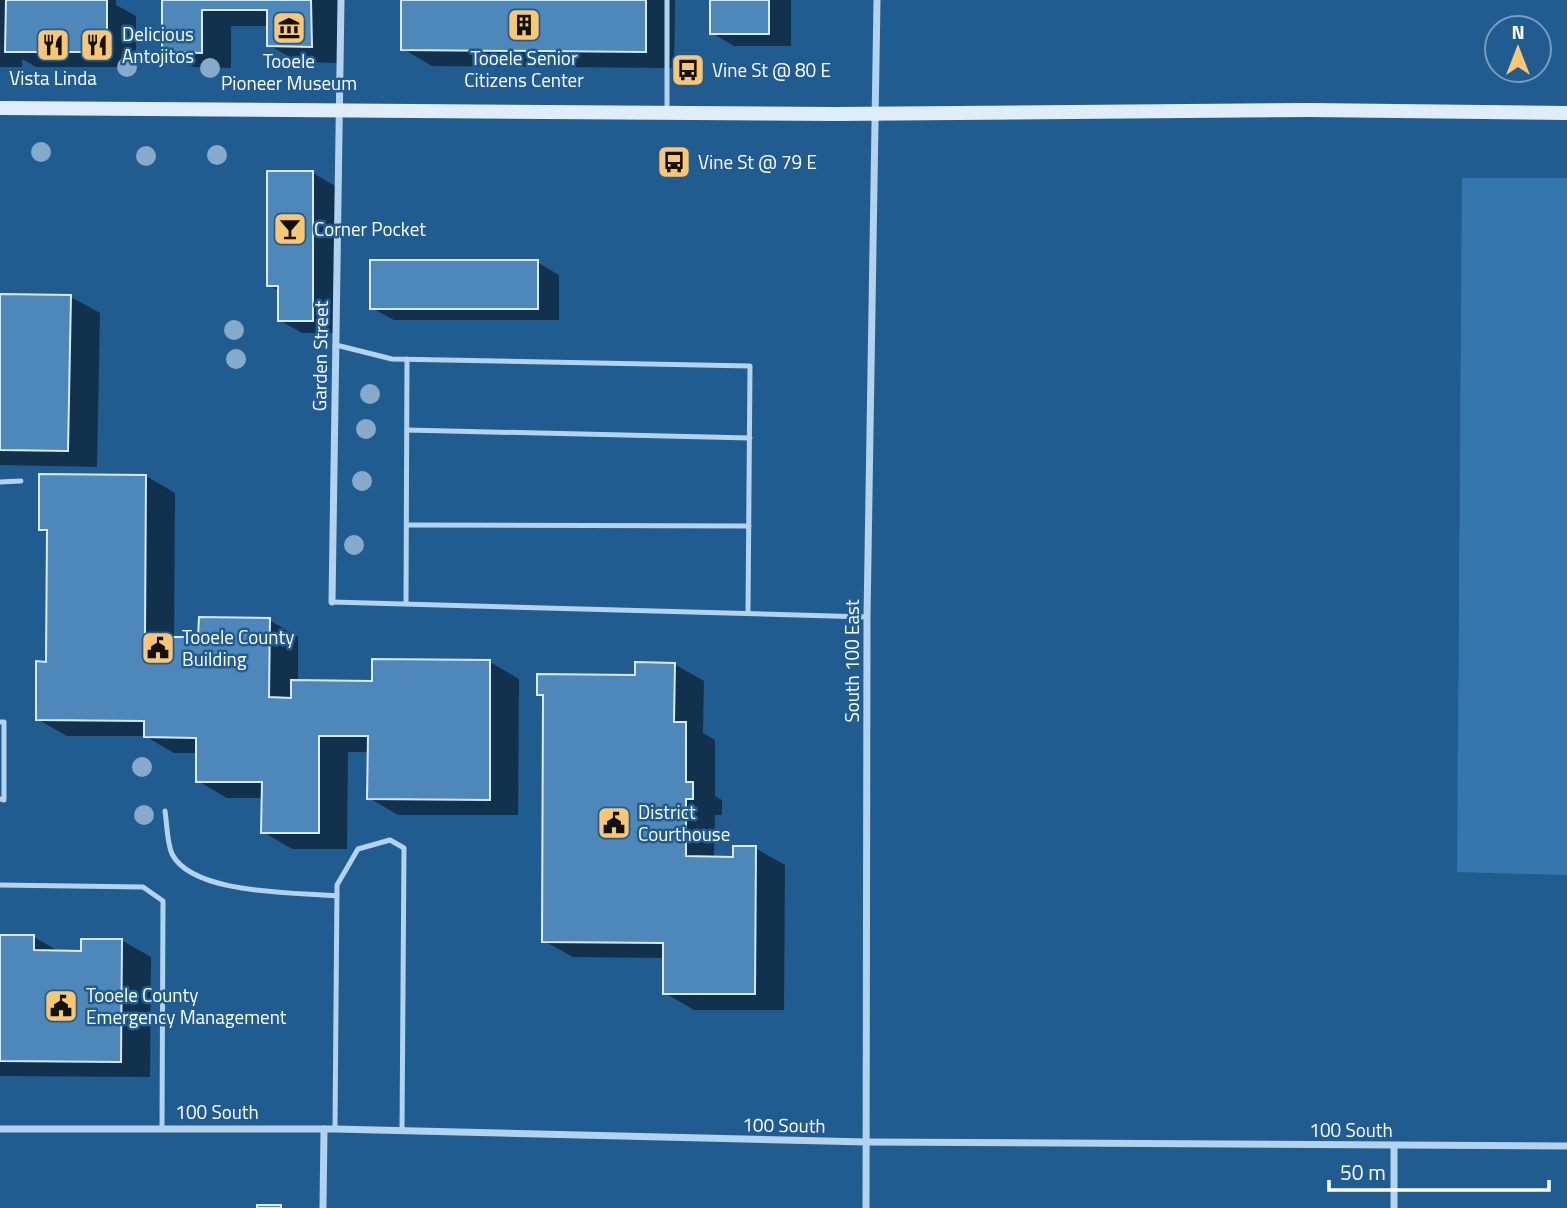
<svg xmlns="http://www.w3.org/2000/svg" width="1567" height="1208" font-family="'Titillium Web',sans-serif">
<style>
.green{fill:#3576af}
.shadow{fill:#0007}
.building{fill:#4e87ba;stroke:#d8eaf9;stroke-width:2}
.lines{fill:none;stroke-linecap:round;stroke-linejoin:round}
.lane{stroke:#b3d2ed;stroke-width:5}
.street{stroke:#b3d2ed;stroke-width:7}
.secondary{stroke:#dfedfa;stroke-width:14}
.tree{fill:#86aaca}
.labels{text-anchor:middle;stroke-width:5;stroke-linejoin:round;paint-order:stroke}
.poi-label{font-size:19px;fill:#fff;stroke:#215c91;text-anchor:start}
.street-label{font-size:19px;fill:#fff;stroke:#215c91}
</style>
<rect width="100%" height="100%" fill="#215c91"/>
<polygon class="green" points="1462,178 1567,178 1567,875 1457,872"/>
<g class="shadow">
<polygon points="0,0 116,0 116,5 136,16 136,67 36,67 22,59 22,67 0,67"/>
<polygon points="164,0 339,0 341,63 298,62 269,45 269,26 231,26 231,68 193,67 164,51"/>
<polygon points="403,0 675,0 674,68 432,66 403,49"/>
<polygon points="712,0 791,0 791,46 734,46 712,33"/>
<polygon points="313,173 335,186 335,333 302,333 279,320 279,291 268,285"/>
<polygon points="537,262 559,275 559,320 394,320 372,308"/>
<polygon points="0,295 71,297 100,313 97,467 0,465"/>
<polygon points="146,476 175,493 174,638 200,638 269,620 298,637 298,682 373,682 490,662 519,679 518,815 398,815 369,798 370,752 348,752 347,849 292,849 263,832 263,798 227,798 198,781 198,753 174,753 145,736 67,736 37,719 48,663 49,534 40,529"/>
<polygon points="674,664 704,681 703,733 715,740 715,796 722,800 722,815 715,815 714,858 735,859 755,848 785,865 784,1010 694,1010 665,993 665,958 573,957 544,941 545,697 538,694 637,677"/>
<polygon points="0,937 34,937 60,952 83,953 121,940 151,957 150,1077 0,1076"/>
</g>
<g class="building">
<polygon points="6,0 107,0 107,52 5,52"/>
<polygon points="162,0 311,0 312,47 267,46 267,10 202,10 202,53 162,52"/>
<polygon points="401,0 646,0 646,52 401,50"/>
<rect x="710" y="0" width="59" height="34"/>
<polygon points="267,171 313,171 313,321 278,321 278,286 267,286"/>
<rect x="370" y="260" width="168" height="49"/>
<polygon points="0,294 71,295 68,451 0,450"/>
<polygon points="39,474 146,475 145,637 198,637 199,617 270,618 269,697 291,698 291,680 372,681 372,659 490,660 490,800 367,799 368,736 319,736 319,833 261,833 262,782 196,782 196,738 144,737 144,721 36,720 36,661 46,662 47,530 39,530"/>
<polygon points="635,662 675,663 674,722 686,722 686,782 693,782 693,799 686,799 686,856 733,857 733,846 756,846 755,994 663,994 663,943 542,942 543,695 537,695 537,674 635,675"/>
<polygon points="0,935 34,935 34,950 81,951 81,939 122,939 121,1062 0,1061"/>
<rect x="257" y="1205" width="24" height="3"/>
</g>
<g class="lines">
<g class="lane">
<polyline points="667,112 667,0"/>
<polyline points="336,345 392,359 750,366 748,613"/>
<polyline points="407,430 750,438"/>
<polyline points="0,482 21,481"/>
<polyline points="407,525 749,526"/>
<polyline points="332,602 867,617"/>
<polyline points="406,603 407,359"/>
<polyline points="0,722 4,722 4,800 0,799"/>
<path d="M165 811C167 824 167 843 172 854 193 895 296 892 337 896"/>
<polyline points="0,885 143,887 163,901 162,1128"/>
<polyline points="335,1129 337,885 358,849 390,840 404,848 402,1131"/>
</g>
<g class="street">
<polyline points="332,602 341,0"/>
<polyline points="0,1129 335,1129 867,1142 1567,1146"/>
<polyline points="323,1208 324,1129"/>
<polyline points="866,1208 867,617 877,0"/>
<polyline points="1394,1208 1394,1146"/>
</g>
<polyline class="secondary" points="0,108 836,114 1310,110 1567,113"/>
</g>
<g class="tree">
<circle cx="127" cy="67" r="10"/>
<circle cx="210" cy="68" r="10"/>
<circle cx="41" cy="152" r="10"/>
<circle cx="217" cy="155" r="10"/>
<circle cx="146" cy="156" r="10"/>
<circle cx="234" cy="330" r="10"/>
<circle cx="236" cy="359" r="10"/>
<circle cx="370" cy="394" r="10"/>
<circle cx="366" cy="429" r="10"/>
<circle cx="362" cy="481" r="10"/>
<circle cx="354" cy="545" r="10"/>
<circle cx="142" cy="767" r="10"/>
<circle cx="144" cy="815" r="10"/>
</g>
<defs>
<symbol id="building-square" viewBox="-11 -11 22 22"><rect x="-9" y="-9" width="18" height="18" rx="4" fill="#f9c774" stroke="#215c91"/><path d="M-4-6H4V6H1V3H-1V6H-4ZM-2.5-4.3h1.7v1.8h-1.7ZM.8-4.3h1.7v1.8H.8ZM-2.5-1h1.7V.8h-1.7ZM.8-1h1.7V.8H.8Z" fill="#111"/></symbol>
<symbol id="museum-square" viewBox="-11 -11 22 22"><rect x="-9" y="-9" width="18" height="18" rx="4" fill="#f9c774" stroke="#215c91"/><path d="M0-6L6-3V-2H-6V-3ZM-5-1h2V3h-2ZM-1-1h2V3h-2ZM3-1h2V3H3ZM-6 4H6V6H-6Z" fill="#111"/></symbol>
<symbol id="restaurant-square" viewBox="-11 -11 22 22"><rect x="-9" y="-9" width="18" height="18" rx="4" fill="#f9c774" stroke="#215c91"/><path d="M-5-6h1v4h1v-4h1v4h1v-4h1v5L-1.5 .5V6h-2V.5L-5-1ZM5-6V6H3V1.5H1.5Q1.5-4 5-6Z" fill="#111"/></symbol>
<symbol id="bus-square" viewBox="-11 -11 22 22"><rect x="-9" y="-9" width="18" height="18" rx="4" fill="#f9c774" stroke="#215c91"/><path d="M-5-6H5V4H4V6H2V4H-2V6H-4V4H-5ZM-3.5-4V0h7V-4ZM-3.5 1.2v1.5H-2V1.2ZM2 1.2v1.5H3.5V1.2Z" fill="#111"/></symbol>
<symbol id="bar-square" viewBox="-11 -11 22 22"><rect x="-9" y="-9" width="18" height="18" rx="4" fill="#f9c774" stroke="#215c91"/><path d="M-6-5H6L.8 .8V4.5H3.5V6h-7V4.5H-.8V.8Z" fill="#111"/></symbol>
<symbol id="civic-square" viewBox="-11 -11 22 22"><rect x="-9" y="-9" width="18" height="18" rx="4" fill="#f9c774" stroke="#215c91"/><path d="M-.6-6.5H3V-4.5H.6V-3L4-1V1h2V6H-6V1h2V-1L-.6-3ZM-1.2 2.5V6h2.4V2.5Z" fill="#111"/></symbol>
</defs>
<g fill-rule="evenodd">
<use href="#building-square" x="505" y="6" width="38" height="38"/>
<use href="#museum-square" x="270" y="9" width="38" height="38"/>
<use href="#restaurant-square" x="34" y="26" width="38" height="38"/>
<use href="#restaurant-square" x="78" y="26" width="38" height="38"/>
<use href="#bus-square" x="669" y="51" width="38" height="38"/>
<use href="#bus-square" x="655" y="143" width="38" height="38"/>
<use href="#bar-square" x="271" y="210" width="38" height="38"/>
<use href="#civic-square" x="139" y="629" width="38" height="38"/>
<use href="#civic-square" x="595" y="804" width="38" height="38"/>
<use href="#civic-square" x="42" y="987" width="38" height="38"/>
</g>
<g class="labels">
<g class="poi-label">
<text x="122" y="41">Delicious<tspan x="122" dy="22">Antojitos</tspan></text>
<text x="524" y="65" text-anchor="middle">Tooele Senior<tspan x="524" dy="22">Citizens Center</tspan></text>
<text x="289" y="68" text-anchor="middle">Tooele<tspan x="289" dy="22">Pioneer Museum</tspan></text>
<text x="712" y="77">Vine St @ 80 E</text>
<text x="53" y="85" text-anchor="middle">Vista Linda</text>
<text x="698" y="169">Vine St @ 79 E</text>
<text x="314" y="236">Corner Pocket</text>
<text x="182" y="644">Tooele County<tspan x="182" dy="22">Building</tspan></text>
<text x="638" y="819">District<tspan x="638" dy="22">Courthouse</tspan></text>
<text x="86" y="1002">Tooele County<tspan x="86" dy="22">Emergency Management</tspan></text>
</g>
<g class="street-label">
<text transform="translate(320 356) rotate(-89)" y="7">Garden Street</text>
<text transform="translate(852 661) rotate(-90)" y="7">South 100 East</text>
<text x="217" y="1119">100 South</text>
<text transform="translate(784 1125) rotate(1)" y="7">100 South</text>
<text x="1351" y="1137">100 South</text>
</g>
</g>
<g transform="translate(1518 49)"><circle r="33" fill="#215c91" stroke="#7a9dbd" stroke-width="2"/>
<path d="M0-5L12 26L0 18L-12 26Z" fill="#f9c774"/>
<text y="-10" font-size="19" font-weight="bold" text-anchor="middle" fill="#ffffff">N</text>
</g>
<path d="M1329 1180v10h220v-10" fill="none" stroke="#ffffff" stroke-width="3.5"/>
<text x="1340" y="1180" font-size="21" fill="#ffffff" stroke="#215c91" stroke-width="5" paint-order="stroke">50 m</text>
</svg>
